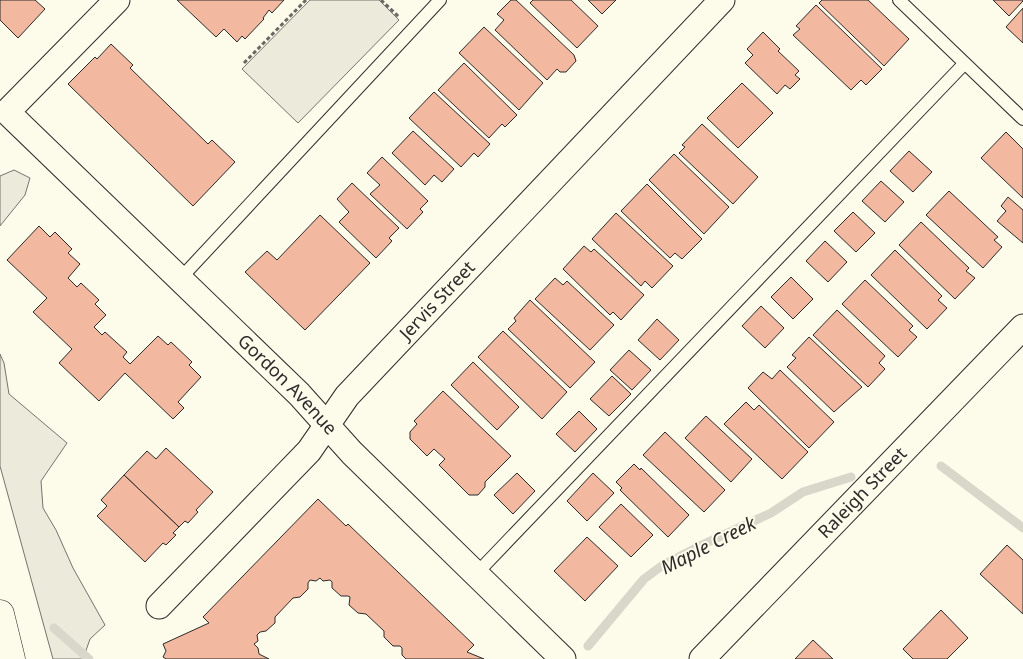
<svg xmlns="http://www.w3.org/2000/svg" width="1023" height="659" font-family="'Noto Sans',sans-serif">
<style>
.green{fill:#ecebdb;stroke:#74746e}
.parking{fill:#eceadb;stroke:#74746e}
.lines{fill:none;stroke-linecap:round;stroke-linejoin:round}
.stream{stroke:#d8d7c9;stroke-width:9}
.building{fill:#f2b8a0;stroke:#2b2b2b}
.lane-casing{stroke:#2b2b2b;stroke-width:14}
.street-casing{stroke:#2b2b2b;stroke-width:27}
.primary-casing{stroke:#2b2b2b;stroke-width:29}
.path{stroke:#6a6964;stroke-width:3;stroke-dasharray:4 2.5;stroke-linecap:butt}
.lane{stroke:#fdfbea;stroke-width:12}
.street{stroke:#fdfbea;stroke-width:25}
.primary{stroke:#fdfbea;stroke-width:28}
.labels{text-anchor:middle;stroke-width:4;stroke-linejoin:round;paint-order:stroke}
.street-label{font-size:18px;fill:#2b2b2b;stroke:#fdfbea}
.water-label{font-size:19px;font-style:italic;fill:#2b2b2b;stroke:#fdfbea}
</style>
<rect width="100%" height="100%" fill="#fdfbea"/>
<g class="green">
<polygon points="14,170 30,178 25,195 0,226 0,176"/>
<polygon points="0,354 4,363 9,394 67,443 41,481 43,508 56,530 73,568 105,625 90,639 83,659 53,659 0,466"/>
</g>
<polygon class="parking" points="310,0 379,0 399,20 298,123 242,69"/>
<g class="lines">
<g class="stream">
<polyline points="941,466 1023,528"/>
<polyline points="54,628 89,659"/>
<polyline points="588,646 644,579 663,565 704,544 771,513 803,492 851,477"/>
</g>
</g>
<g class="building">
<polygon points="0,0 35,0 45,9 18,38 0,20"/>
<polygon points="177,0 284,0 272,13 269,10 263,18 264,19 245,39 242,36 237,42 224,29 216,37"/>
<polygon points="511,0 516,0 574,55 576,61 566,72 560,72 557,69 547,80 495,30 504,20 497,14"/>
<polygon points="533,0 571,0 598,26 577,48 530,3"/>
<polygon points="588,0 616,0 602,14"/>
<polygon points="822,0 868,0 909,39 884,66 819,3"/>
<polygon points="993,0 1023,0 1023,1 1009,16"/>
<polygon points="816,5 882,69 866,85 861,80 851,90 793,35 800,29 796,26"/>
<polygon points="1023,8 1023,43 1006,27"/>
<polygon points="484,27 543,83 519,110 459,53"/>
<polygon points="763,32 780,49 778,51 799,71 795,75 800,79 790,89 785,85 777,94 745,63 753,55 747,49"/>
<polygon points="111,44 133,65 130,68 208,144 212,140 235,162 193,206 68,84 95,57 97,59"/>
<polygon points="464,63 517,115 505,127 502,124 489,138 438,90"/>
<polygon points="742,83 773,113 738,148 707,118"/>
<polygon points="434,92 490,144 478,157 474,153 461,167 409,118"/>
<polygon points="702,124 758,177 733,204 679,153 685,147 682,145"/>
<polygon points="413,131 454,169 442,182 434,175 425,185 392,153"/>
<polygon points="1006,132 1023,149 1023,198 981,158"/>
<polygon points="909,151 932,172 913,192 890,171"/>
<polygon points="674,154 729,207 704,234 649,180"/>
<polygon points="382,157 428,201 420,209 423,212 407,229 370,194 380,185 367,173"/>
<polygon points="881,181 904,202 885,222 862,201"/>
<polygon points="352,183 399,228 389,238 392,241 376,258 339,222 349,212 337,199"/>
<polygon points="647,184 702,239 682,259 675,253 670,258 621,211"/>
<polygon points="949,191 998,237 994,240 1002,247 983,268 926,215"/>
<polygon points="1008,197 1023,210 1023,243 997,221 1006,211 1001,206"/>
<polygon points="853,212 875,233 856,252 834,231"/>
<polygon points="616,213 673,266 652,288 645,281 641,286 592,239"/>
<polygon points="320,215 370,263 305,330 245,272 267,251 277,260"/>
<polygon points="921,222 969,268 966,271 975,278 955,299 899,245"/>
<polygon points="39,226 50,237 55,232 72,249 68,253 80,264 68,278 77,287 81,283 99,300 95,304 106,315 94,327 102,335 105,332 127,352 123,357 130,364 158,336 168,345 171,342 192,362 189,365 201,377 178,402 184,408 173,419 125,373 99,401 59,363 72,349 33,312 47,298 7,260"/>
<polygon points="825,241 847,262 828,282 806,261"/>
<polygon points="584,246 591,252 594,249 644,295 621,320 613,312 610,315 563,269"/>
<polygon points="895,250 942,296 938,300 947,308 927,329 871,275"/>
<polygon points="791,277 813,299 793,319 771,297"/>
<polygon points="555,278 563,285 567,281 614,325 590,350 535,299"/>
<polygon points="865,280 913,326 909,330 917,337 898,357 842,304"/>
<polygon points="530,300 595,362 570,388 508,329 516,321 514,318"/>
<polygon points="761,306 784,328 765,348 742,326"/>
<polygon points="837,310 885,356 879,363 885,369 868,387 813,335"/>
<polygon points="657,319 679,340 660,360 638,340"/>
<polygon points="503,331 567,392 542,419 478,357"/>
<polygon points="809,337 862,387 834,412 787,367 796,358 792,355"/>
<polygon points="629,350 651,370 632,390 610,370"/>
<polygon points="473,362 519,407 497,430 451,385"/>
<polygon points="780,370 834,422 809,448 748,388 763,372 772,379"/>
<polygon points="612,376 631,394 609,416 590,399"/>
<polygon points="443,391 511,456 485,482 485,487 478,495 469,495 439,465 445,459 434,449 427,456 410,439 410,432 417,424 414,421"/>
<polygon points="746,402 754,410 759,405 808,452 782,479 724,424"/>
<polygon points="579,411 597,429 575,452 556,434"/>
<polygon points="706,416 752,459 731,482 685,438"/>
<polygon points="665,432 725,490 704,512 643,455"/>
<polygon points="166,448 213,492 196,510 198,512 188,523 185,521 179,527 124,475 147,451 156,459"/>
<polygon points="634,464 640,470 641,468 689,515 668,537 620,490 622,488 616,482"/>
<polygon points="517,473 535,491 513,514 494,495"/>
<polygon points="593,473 614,493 587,521 567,501"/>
<polygon points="124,475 179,527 173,533 176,535 166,545 163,543 145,562 97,516 107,506 101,500"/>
<polygon points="318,499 346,526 348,524 474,645 467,652 484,659 406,659 402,655 402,648 400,646 393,646 384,637 384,631 366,614 358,613 349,605 350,597 348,596 341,596 332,588 332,582 330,580 323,581 320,578 316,581 310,580 308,583 308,589 300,597 293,598 275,617 275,623 266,631 260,632 257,635 258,641 254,644 258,648 259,654 269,659 166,659 163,657 166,651 163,644 209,623 203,617"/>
<polygon points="621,504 653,535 631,557 599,527"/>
<polygon points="587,537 618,566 585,601 554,571"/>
<polygon points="1007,545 1023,560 1023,614 980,574"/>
<polygon points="941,610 968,638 947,659 913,659 903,649"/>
<polygon points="813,640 833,659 795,659"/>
</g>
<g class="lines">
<defs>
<g id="lane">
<polyline points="899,0 1023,119"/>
<polyline points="179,280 440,0"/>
<polyline points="477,573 964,64"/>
</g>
<g id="street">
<path id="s1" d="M117 0 7 112 299 394 352 453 563 659"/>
<path id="s2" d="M159 606 309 451 347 396 722 0"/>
<path id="s3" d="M702 659 1023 327"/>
</g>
<polyline id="primary" points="0,614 11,659"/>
</defs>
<use href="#lane" class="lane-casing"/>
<use href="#street" class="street-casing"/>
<use href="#primary" class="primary-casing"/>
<g class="path">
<polyline points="381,0 399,17"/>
<polyline points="244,63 306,0"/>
</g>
<use href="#lane" class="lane"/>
<use href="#street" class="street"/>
<use href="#primary" class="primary"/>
</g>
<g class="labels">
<g class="street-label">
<text dy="6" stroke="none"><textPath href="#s2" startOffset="414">Jervis Street</textPath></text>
<text dy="6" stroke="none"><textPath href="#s1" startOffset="548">Gordon Avenue</textPath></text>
<text dy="6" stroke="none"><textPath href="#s3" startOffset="231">Raleigh Street</textPath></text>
</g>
<g class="water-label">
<text transform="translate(708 545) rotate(-27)" y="7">Maple Creek</text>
</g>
</g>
</svg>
